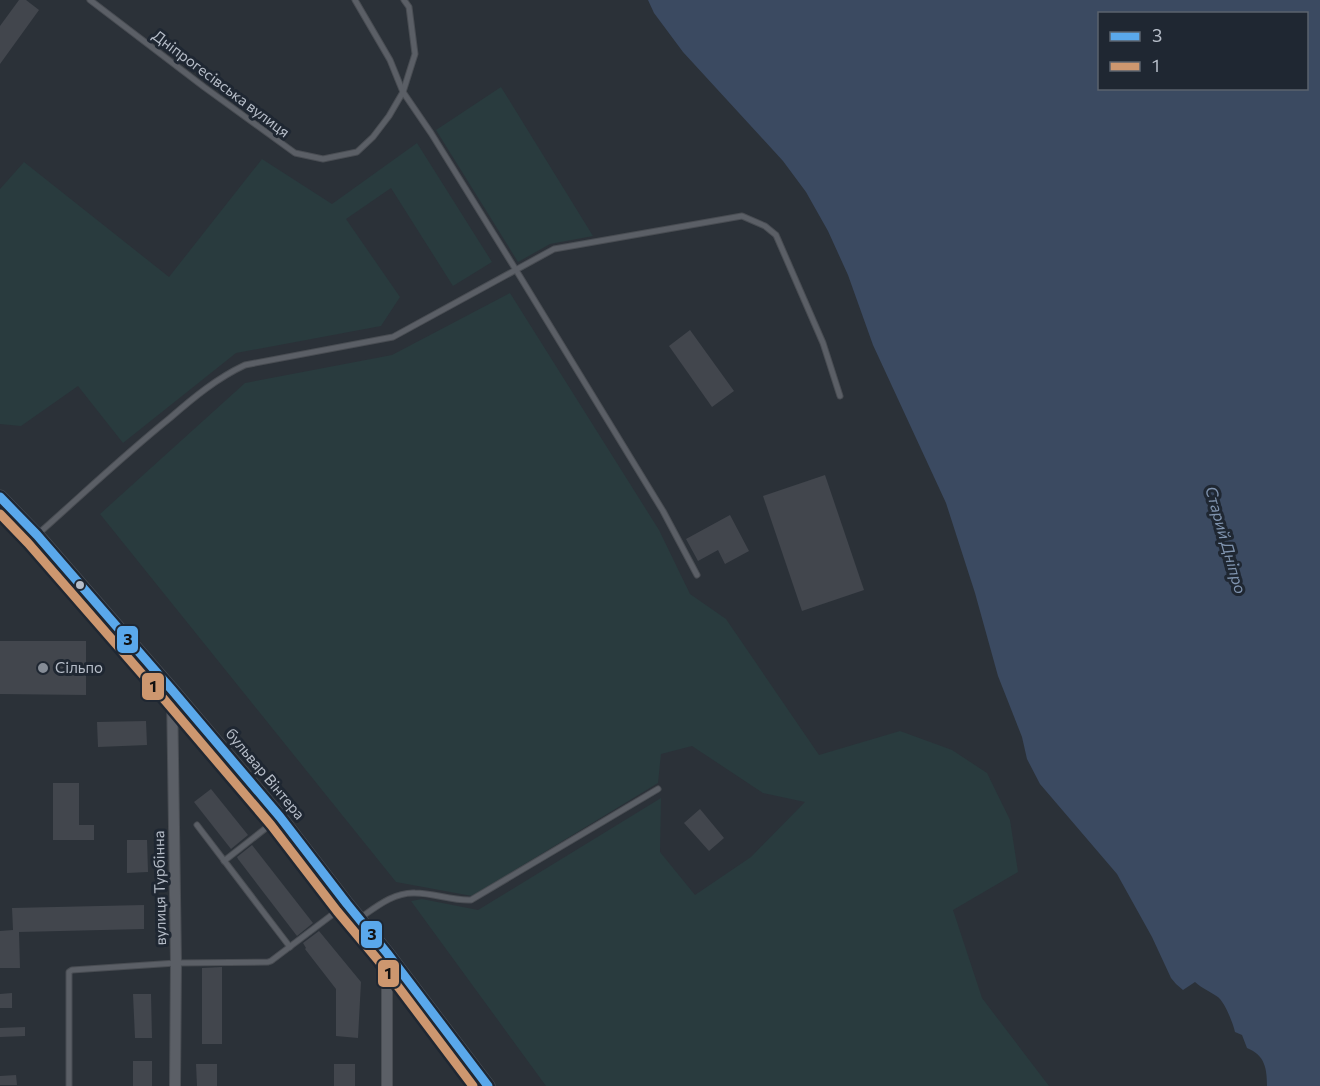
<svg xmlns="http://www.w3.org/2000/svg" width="1320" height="1086" font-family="Commissioner,sans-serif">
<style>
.green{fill:#293b3e}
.water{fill:#3b4a61;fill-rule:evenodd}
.building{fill:#42464d}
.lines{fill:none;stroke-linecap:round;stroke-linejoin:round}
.service-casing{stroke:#494d53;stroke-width:7}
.minor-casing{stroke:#494d53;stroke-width:12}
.tertiary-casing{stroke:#494d53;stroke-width:15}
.service{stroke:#5b5f66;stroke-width:5}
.minor{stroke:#5b5f66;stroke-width:10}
.tertiary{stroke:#5b5f66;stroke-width:14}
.bus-1-casing{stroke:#1f2732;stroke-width:14}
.bus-2-casing{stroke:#1f2732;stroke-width:14}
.bus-1{stroke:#5aa8eb;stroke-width:9}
.bus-2{stroke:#cd976f;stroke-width:9}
.bus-dot{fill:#b6bdc8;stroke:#1f2732;stroke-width:2}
.poi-dot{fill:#858c96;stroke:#1f2732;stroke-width:2}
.labels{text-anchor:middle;stroke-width:6;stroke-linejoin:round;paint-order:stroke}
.street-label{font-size:15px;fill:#b6bdc8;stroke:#1f2732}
.poi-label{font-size:15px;fill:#b6bdc8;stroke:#1f2732;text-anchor:start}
.water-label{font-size:16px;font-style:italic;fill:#7f93ae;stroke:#1f2732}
.line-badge{stroke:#1f2732;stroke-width:2}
.pale-badge-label{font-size:16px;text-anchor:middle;font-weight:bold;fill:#111}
</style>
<rect width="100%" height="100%" fill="#2b3138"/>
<g class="green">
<polygon points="501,87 593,236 550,244 518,262 436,130"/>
<polygon points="417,143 492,262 453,286 391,188 346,219 400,297 381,326 236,353 123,443 78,386 21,426 0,424 0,189 24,162 169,277 262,159 332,204"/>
<polygon points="510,293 659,530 690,594 726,619 819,755 900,731 952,750 987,773 1010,820 1018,872 953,910 982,998 1049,1086 546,1086 411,901 422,899 478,910 661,798 660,852 695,895 751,857 805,802 763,793 692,746 661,754 658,783 472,896 396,882 100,514 245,383 392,355"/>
</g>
<path class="water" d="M648 0H1320V1086H1267C1267 1069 1265 1055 1247 1048L1242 1035 1235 1032C1233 1023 1226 1006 1220 999 1217 995 1201 988 1195 982L1183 990 1176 984 1171 978 1152 937 1117 874 1040 784 1027 759 1022 737 998 676 975 593 946 503 873 345 848 275 828 231 806 192 783 161 683 52 654 13ZM1100 14H1306V88H1100Z"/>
<g class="building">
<polygon points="19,0 26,0 39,10 0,64 0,26"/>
<polygon points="690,330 734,391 712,407 669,346"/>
<polygon points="825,475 864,590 802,611 763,496"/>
<polygon points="730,515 749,551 725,564 718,550 698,561 686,539"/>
<polygon points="0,641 86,641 86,695 0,694"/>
<polygon points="146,721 147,745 98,747 97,722"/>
<polygon points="53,783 79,783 79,825 94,825 94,840 53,840"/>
<polygon points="211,789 248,835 231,849 194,802"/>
<polygon points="700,809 724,838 709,851 684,823"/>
<polygon points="127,840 147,840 148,872 127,873"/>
<polygon points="252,845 313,923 297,936 238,859 237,857"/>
<polygon points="144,905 144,929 19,932 20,968 0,968 0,931 13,930 12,908"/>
<polygon points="319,931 361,982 358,1038 336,1036 336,989 305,949 306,948 303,943"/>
<polygon points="222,967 222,1044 202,1044 202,968"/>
<polygon points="12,993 12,1008 0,1008 0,994"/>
<polygon points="133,994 151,994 152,1038 135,1038"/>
<polygon points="25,1027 25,1036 0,1037 0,1028"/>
<rect x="133" y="1061" width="19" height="25"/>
<polygon points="196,1064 217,1064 217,1086 197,1086"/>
<rect x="334" y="1064" width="21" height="22"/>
<polygon points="16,1075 17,1085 0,1085 0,1076"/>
</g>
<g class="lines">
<defs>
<g id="service">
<polyline points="90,0 204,87 295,153 323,159 357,152 373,137 389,116 403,92 415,54 409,7 404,0"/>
<polyline points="355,0 390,60 403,92 431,133 516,270 663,511 697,575"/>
<path d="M38 534C82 495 124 455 170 418 193 398 217 378 245 365L393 337 554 249 742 216 765 226 776 235 823 343 840 396"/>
<polyline points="197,825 290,947"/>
<polyline points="224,861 280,817"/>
<path d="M360 918C376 907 394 892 415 893 434 893 452 901 471 900L658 789"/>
<polyline points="69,1086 69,972 72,970 176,963 268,962 271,961 345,905"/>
</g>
<g id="minor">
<polyline points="172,690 176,963 175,1086"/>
<polyline points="387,1086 387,953"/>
</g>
<polyline id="tertiary" points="0,497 37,535 172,690 280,817 347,904 387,953 488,1086"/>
</defs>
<use href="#service" class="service-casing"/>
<use href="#minor" class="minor-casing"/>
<use href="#tertiary" class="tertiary-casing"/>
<use href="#service" class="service"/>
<use href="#minor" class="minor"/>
<use href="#tertiary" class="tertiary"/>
<defs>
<polyline id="bus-1" points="0,497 37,535 172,690 280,817 347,904 387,953 488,1086"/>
<polyline id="bus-2" points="0,514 28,543 163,698 271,825 337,911 378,960 473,1086"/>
</defs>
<use href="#bus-1" class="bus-1-casing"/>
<use href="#bus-2" class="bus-2-casing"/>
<use href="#bus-1" class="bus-1"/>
<use href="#bus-2" class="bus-2"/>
</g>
<circle class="bus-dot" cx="80" cy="585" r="5"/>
<circle class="poi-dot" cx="43" cy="668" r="6"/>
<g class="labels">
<g class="street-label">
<text transform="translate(221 84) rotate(37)" y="5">Дніпрогесівська вулиця</text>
<text transform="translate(265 774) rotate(50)" y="5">бульвар Вінтера</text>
<text transform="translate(160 888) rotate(-91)" y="5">вулиця Турбінна</text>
</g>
<g class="poi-label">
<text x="55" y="673">Сільпо</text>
</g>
<g class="water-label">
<text transform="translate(1226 540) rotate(74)" y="6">Старий Дніпро</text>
</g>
</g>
<g class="line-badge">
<rect x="116" y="625" width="23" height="29" rx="6" fill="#5aa8eb"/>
<rect x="141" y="672" width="24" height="29" rx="6" fill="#cd976f"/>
<rect x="360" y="920" width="23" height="29" rx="6" fill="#5aa8eb"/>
<rect x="377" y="959" width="23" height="29" rx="6" fill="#cd976f"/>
</g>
<g class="pale-badge-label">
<text x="128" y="645">3</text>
<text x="153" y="692">1</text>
<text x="372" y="940">3</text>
<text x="388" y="979">1</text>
</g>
<rect x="1098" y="12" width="210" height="78" fill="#1f2732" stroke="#5b636e" stroke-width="1.5"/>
<rect x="1110" y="32" width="30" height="9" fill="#5aa8eb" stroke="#5b636e" stroke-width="1.5"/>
<text x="1152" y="42" font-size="18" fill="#b6bdc8">3</text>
<rect x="1110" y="62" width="30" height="9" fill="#cd976f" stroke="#5b636e" stroke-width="1.5"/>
<text x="1152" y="72" font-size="18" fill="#b6bdc8">1</text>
</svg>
